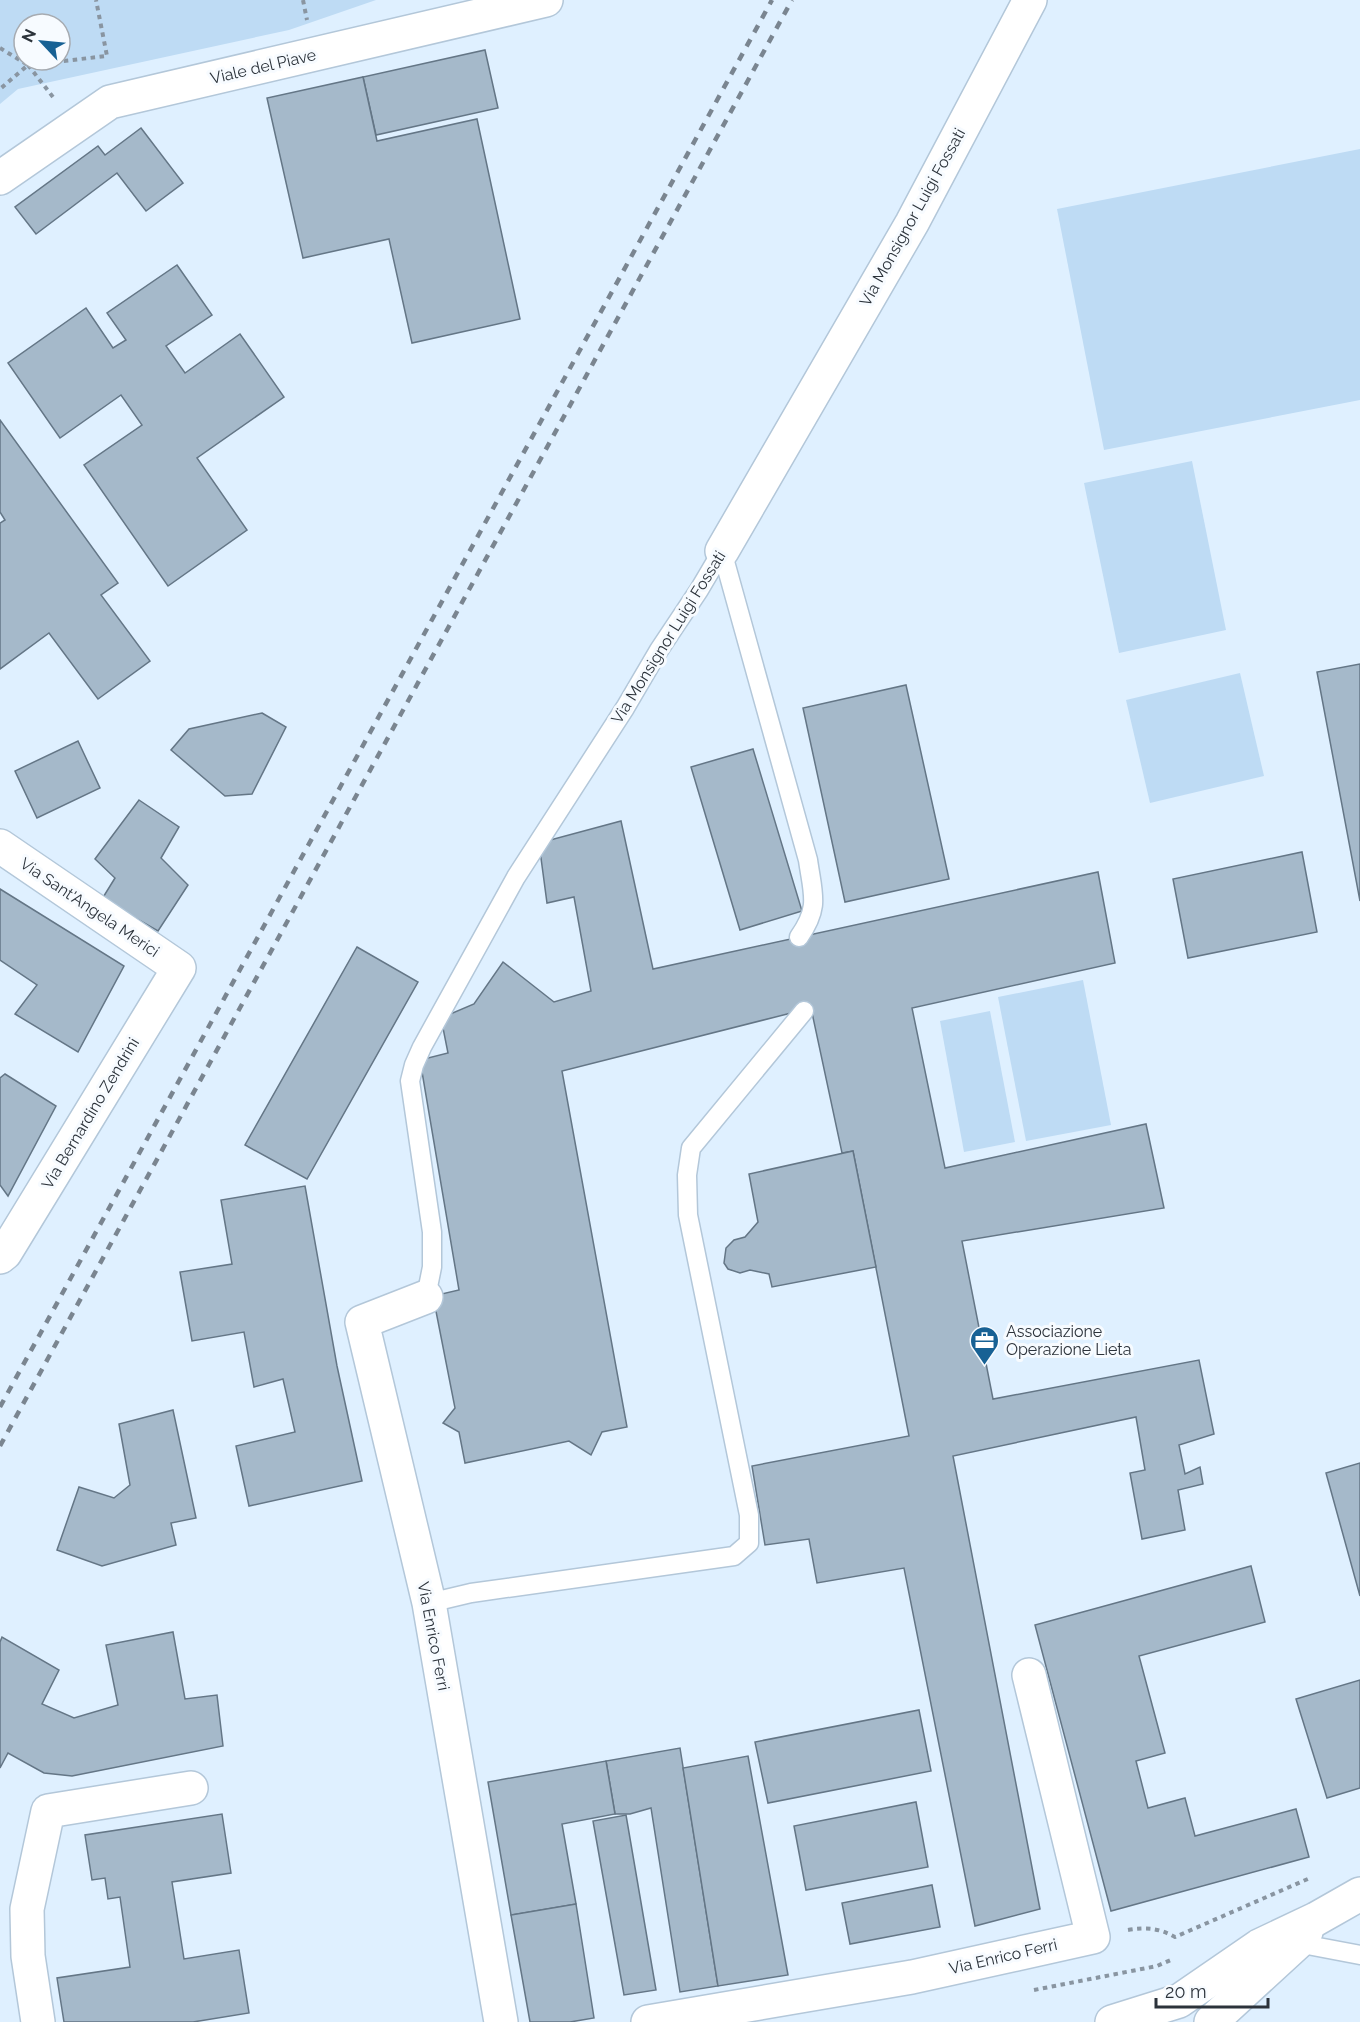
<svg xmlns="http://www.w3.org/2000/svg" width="1360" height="2022" font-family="Raleway,sans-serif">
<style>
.green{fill:#bedbf4;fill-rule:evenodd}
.building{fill:#a5b9ca;stroke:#647686;stroke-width:1.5}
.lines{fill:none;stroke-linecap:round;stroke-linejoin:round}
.lane-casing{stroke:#b3c7d9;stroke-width:21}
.street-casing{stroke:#b3c7d9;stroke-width:36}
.secondary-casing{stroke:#b3c7d9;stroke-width:36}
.path{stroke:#8995a1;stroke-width:4;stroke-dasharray:4.5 4.5;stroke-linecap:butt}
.lane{stroke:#fff;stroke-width:18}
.street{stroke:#fff;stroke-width:33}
.secondary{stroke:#fff;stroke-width:33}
.rail{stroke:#7a8590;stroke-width:4.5;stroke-dasharray:8 8;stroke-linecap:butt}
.labels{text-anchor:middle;stroke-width:6;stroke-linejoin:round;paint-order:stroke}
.street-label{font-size:16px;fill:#2c333b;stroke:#f7fbff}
.poi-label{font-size:16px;fill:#2c333b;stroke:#f7fbff;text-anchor:start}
</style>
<rect width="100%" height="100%" fill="#dff0ff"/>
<g class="green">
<path d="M0 0H376L289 30 18 89 0 104ZM24 24H60V60H24Z"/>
<polygon points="1360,149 1360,400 1104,450 1057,209"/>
<polygon points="1192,461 1226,630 1119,653 1084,483"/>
<polygon points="1240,673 1264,776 1150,803 1126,700"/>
<polygon points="1083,980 1111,1125 1026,1141 998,997"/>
<polygon points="990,1011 1015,1142 964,1152 940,1021"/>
</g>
<g class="building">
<polygon points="485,50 498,108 376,135 363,77"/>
<polygon points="363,77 377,141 477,119 520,319 412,343 389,239 303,258 267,98"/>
<polygon points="141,128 183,183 146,211 117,173 36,234 15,207 98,146 105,155"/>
<polygon points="177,265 212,315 166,346 185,373 240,334 284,397 197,458 247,530 168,586 84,465 142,425 121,395 60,438 8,363 86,308 113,348 126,340 107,313"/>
<polygon points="0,420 118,583 101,595 150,661 98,699 49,633 0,669 0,523 5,520 0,512"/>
<polygon points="1360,664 1360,901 1317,672"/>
<polygon points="906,685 949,879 845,902 803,708"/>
<polygon points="262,713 286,727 252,794 225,796 171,750 189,729"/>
<polygon points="78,741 100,788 37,818 15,771"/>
<polygon points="753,749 802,911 740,930 691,767"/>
<polygon points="139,800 179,827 161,858 188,885 158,931 102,899 115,878 95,859"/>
<polygon points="621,821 653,969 1098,872 1115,963 912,1008 945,1168 1146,1124 1164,1208 962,1241 993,1399 1199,1360 1214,1434 1179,1445 1185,1474 1200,1467 1203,1484 1178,1490 1185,1530 1142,1539 1130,1473 1145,1470 1136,1417 953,1456 1040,1909 975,1926 904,1568 817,1583 809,1539 765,1545 752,1466 909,1436 853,1151 842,1153 811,1008 562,1071 627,1427 602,1432 591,1455 569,1441 465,1463 459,1432 443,1423 455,1408 433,1296 459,1290 420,1060 448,1053 441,1018 474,1004 503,962 554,1002 591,991 574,897 547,903 539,843"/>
<polygon points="1302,852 1317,932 1188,958 1173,879"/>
<polygon points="0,889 124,966 78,1052 15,1014 37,985 0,960"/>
<polygon points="357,947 418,982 307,1179 245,1145"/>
<polygon points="5,1074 56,1106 8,1196 0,1185 0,1078"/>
<polygon points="853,1151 876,1267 772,1287 769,1274 750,1270 740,1273 728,1269 724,1263 726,1248 734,1240 745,1237 758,1222 749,1174"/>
<polygon points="305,1186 337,1366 362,1481 249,1506 236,1446 295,1432 283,1379 254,1387 244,1332 192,1341 180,1272 232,1264 221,1200"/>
<polygon points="173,1410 196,1518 171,1523 176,1545 102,1566 57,1550 79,1487 114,1498 130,1485 119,1424"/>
<polygon points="1360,1463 1360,1596 1326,1473"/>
<polygon points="1251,1566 1265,1622 1139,1656 1165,1753 1136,1761 1148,1808 1185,1798 1195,1836 1296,1809 1309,1857 1111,1911 1035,1625"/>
<polygon points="173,1632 185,1699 217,1695 223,1746 72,1776 44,1773 8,1753 0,1768 0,1642 2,1637 59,1670 42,1704 74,1718 118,1705 106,1645"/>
<polygon points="1360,1680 1360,1788 1327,1798 1296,1699"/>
<polygon points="919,1710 931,1771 768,1803 755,1742"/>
<polygon points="680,1748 718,1986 680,1992 651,1808 630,1814 615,1814 606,1761"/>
<polygon points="748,1756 788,1975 718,1986 683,1768"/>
<polygon points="606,1761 615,1814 562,1824 576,1904 511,1915 488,1782"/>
<polygon points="916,1802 928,1867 806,1890 794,1826"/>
<polygon points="222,1814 231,1873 172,1882 184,1959 239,1950 249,2013 193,2022 64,2022 57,1978 130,1967 120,1897 108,1899 105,1878 92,1880 85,1835"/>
<polygon points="626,1815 656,1990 624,1995 593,1821"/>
<polygon points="932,1885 940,1927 850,1944 842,1903"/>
<polygon points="576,1904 594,2018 570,2022 530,2022 511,1915"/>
</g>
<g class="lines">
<defs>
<g id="lane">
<path d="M722 551 808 860C813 895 820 907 799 937"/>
<polyline points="426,1297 432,1267 432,1232 410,1081 414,1065 422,1047 516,877 625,708 659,650 699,590 722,551"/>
<polyline points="429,1603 471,1593 734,1556 749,1543 749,1515 688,1215 687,1175 691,1148 804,1011"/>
<polyline points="1297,1943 1360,1955"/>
</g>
<g id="street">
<polyline points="0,178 110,102 546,0"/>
<polyline points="722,551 912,223 1030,0"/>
<polyline points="0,846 179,968 5,1253 0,1257"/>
<polyline points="426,1297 362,1322 429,1603 501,2022"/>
<polyline points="38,2022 28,1956 27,1909 48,1811 191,1788"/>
<polyline points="648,2022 912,1977 1093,1937 1029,1675"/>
</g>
<g id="secondary">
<polyline points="1112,2022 1179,2001 1259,1946 1316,1919 1360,1894"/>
<polyline points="1211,2022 1297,1943 1306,1932"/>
</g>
</defs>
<use href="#lane" class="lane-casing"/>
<use href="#street" class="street-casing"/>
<use href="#secondary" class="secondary-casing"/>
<g class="path">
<polyline points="303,0 307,20"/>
<polyline points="0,48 28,65 0,89"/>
<polyline points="28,65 107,56 96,0"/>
<polyline points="28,65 53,97"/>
<path d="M1128 1930C1146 1927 1159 1928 1175 1937L1310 1878"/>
<polyline points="1034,1990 1157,1966 1173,1959"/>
</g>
<use href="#lane" class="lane"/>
<use href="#street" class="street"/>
<use href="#secondary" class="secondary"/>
<g class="rail">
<polyline points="0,1407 772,0"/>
<polyline points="0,1446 792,0"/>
</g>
</g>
<defs>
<symbol id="office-pin" viewBox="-11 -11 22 30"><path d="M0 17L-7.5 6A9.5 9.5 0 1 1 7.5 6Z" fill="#176194" stroke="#f7fbff"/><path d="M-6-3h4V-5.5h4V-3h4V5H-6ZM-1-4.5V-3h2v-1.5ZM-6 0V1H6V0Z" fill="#fff"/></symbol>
</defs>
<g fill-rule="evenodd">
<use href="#office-pin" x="968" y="1324" width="33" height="45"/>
</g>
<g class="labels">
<g class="street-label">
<text transform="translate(263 66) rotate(-13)" y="6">Viale del Piave</text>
<text transform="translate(912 217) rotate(-61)" y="6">Via Monsignor Luigi Fossati</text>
<text transform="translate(668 637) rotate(-58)" y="6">Via Monsignor Luigi Fossati</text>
<text transform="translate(90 907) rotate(34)" y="6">Via Sant'Angela Merici</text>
<text transform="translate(90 1113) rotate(-59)" y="6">Via Bernardino Zendrini</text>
<text transform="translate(434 1636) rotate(79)" y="6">Via Enrico Ferri</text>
<text transform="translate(1003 1956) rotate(-13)" y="6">Via Enrico Ferri</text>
</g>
<g class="poi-label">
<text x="1006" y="1337">Associazione<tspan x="1006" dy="18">Operazione Lieta</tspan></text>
</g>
</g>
<g transform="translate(42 42) rotate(296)"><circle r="28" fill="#f7fbff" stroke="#a6abb1" stroke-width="1.5"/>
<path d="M0-4.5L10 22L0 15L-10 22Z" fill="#176194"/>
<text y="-9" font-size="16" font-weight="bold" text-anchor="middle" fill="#2c333b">N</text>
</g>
<path d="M1156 1998v9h112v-9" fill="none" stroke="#2c333b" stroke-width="3"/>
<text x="1165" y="1998" font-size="18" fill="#2c333b" stroke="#f7fbff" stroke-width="4.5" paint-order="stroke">20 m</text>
</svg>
